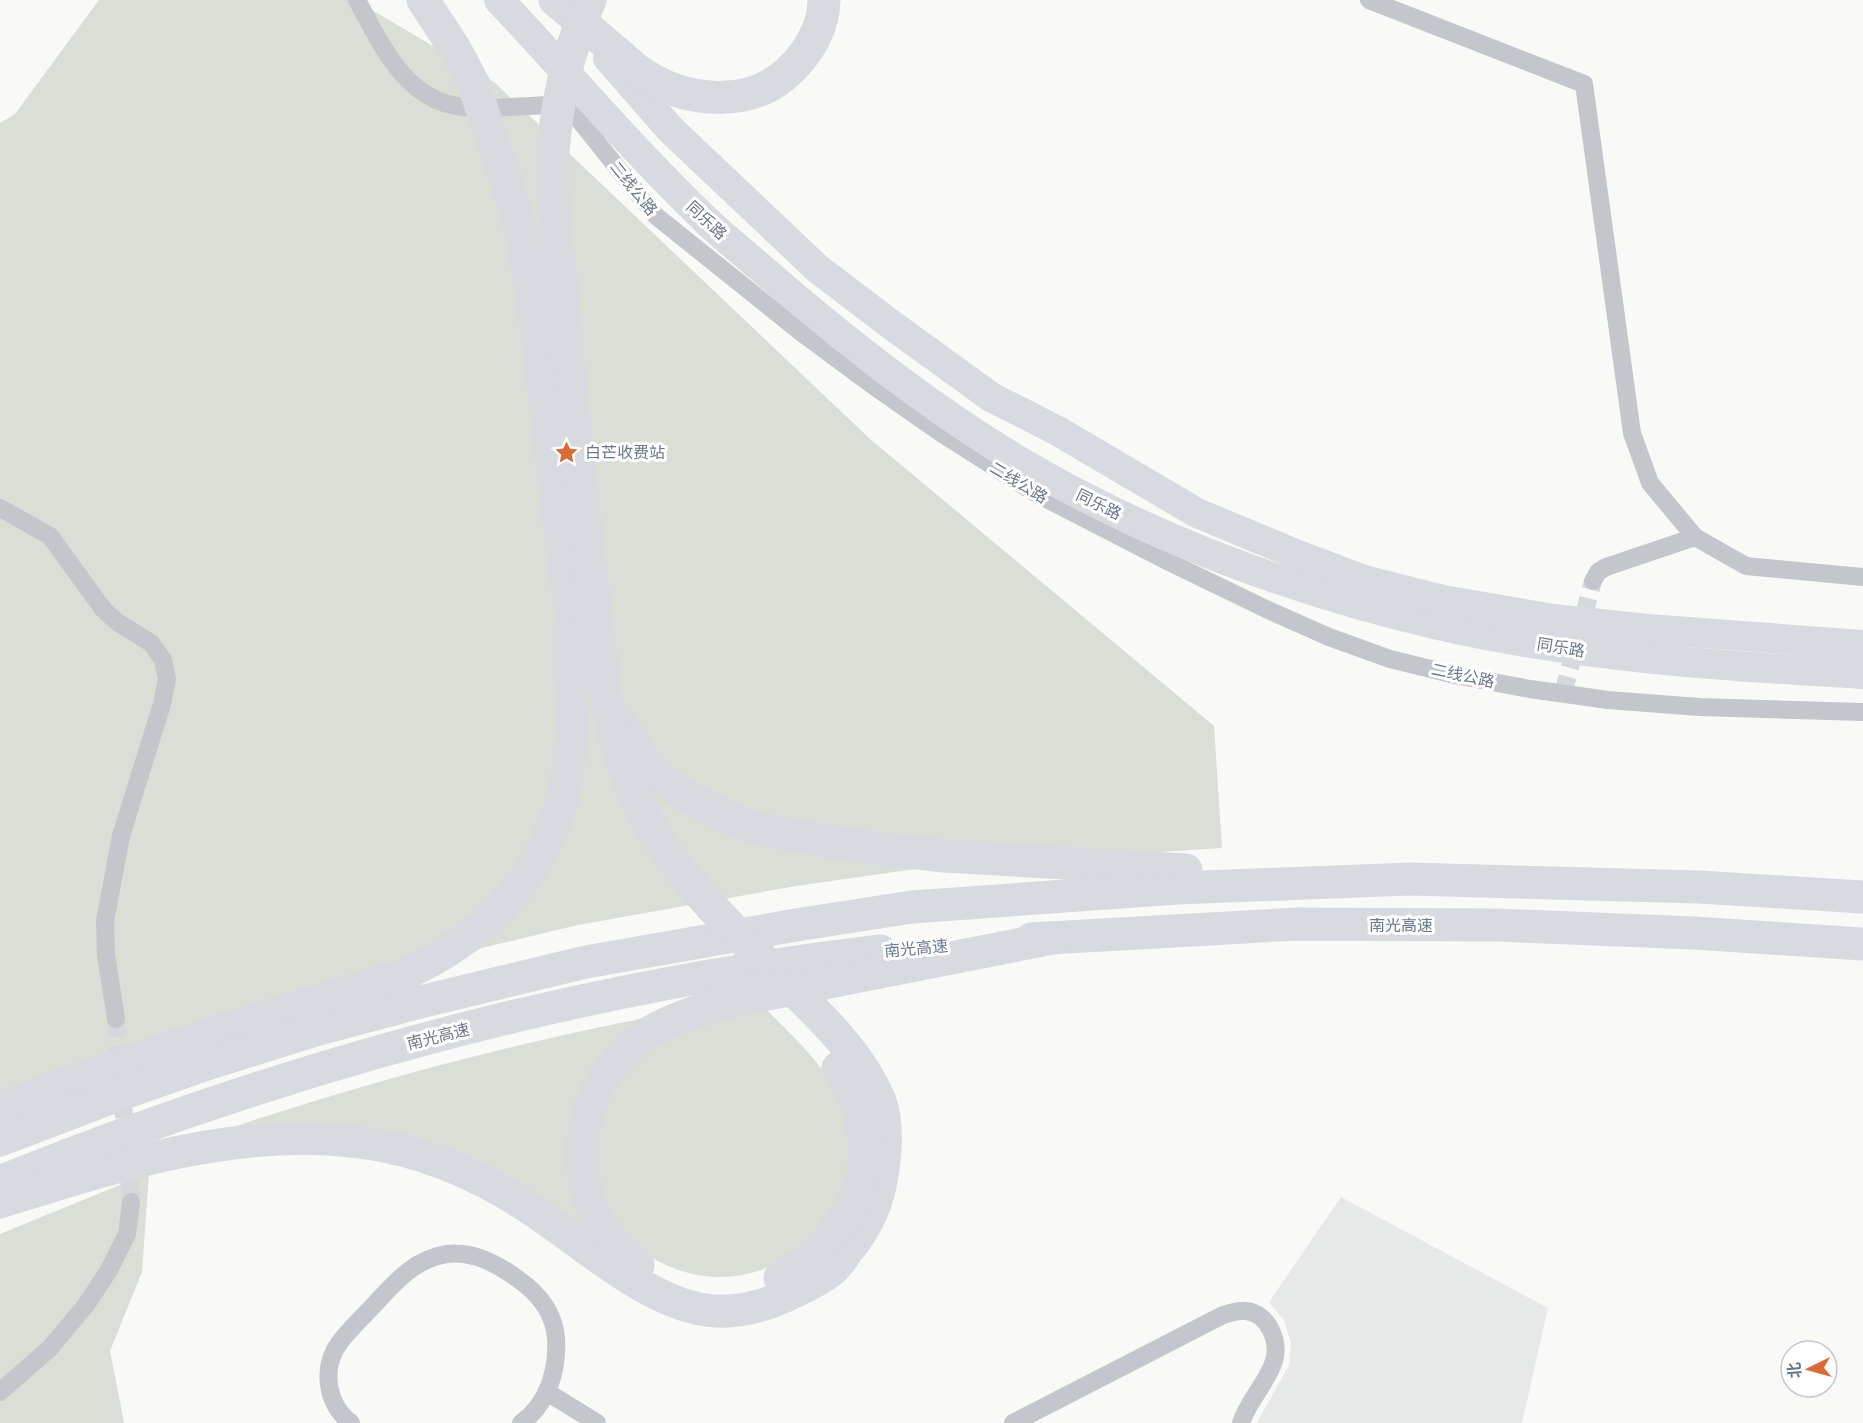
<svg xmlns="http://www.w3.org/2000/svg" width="1863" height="1423" font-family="Figtree,'Noto Sans SC',sans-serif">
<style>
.built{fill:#e7e8e8}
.green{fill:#d9ded6}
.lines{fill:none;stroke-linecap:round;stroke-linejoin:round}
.minor-tunnel{stroke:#d5d8db;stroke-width:18;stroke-dasharray:18 9;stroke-linecap:butt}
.minor{stroke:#c3c6ca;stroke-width:18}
.primary{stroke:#d7dbdf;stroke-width:30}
.motorway{stroke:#d7dbdf;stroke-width:33}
.labels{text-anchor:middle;stroke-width:6;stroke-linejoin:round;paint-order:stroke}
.street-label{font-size:16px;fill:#6a7786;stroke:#fff}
.poi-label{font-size:16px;fill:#6a7786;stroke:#fff;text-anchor:start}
</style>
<rect width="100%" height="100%" fill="#f9f9f7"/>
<polygon class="built" points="1341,1197 1548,1308 1522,1423 1257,1423 1289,1365 1291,1343 1284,1320 1269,1302"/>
<g class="green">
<polygon points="99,0 355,0 494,82 869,438 1214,726 1222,848 998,862 908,870 796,886 578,925 406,966 0,1099 0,123 15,114"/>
<path d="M766 1009C794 1038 830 1069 843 1109 849 1129 852 1154 849 1176 846 1191 835 1207 825 1219 816 1231 807 1243 795 1252 756 1281 705 1285 662 1263 638 1251 618 1231 609 1205 605 1195 598 1182 597 1171 596 1158 598 1143 599 1130 600 1118 607 1108 612 1097 616 1089 620 1080 625 1073 653 1033 721 1020 766 1009Z"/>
<path d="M650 1017 601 1056 588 1231 476 1161 218 1132C361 1084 501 1046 650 1017Z"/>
<polygon points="149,1173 142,1272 110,1351 124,1423 0,1423 0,1234"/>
</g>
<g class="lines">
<g class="minor-tunnel">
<polyline points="1563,694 1593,581"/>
<polyline points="116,1019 131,1202"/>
</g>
<g class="minor">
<path d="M357 0C375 33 393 74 427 95 457 114 496 107 530 106 539 106 549 104 558 106 567 108 574 114 580 121L656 216 802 333 871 384 944 435 1035 493 1171 563 1266 609 1329 637 1390 659 1455 675 1530 689 1608 700 1699 707 1863 712"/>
<polyline points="1369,0 1584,84 1632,433 1650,483 1695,537 1746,566 1863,577"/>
<polyline points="0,508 50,536 103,609 117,622 151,643 163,660 167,679 162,704 121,836 105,921 106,955 116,1019"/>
<polyline points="1593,581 1598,572 1606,567 1695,537"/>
<polyline points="0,1392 50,1348 86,1305 109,1270 127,1234 131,1202"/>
<polyline points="547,1392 597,1423"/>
<path d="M351 1423C326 1404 321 1367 340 1342 349 1330 361 1319 371 1308 393 1285 413 1259 447 1254 474 1251 497 1264 518 1279 538 1293 554 1313 556 1338 558 1370 548 1404 521 1423"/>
<path d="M1013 1423 1223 1315C1230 1313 1239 1310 1246 1311 1268 1313 1280 1341 1274 1361 1267 1383 1248 1401 1241 1423"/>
</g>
<g class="primary">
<path d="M499 0C570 75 636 154 711 225 734 246 759 266 783 287 858 351 934 410 1019 461 1148 537 1293 591 1438 625 1578 657 1721 666 1863 674"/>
<polyline points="608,58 671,130 818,269 893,326 991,397 1056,430 1197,513 1298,555 1364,580 1443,600 1553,619 1648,629 1863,645"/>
</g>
<g class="motorway">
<polyline points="423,0 455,49 473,83 505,176 523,240 537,333 565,575 580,656"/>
<path d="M555 0C575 17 595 34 615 51 624 58 633 68 643 74 685 102 749 109 788 72 808 54 824 27 824 0"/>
<polyline points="623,726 646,763 661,779 690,798 733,820 759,829 850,845 944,856 1186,870"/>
<polyline points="1031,939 1297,924 1496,925 1694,933 1863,944"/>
<path d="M0 1109 46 1090 206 1035 402 975C493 935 557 862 569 762 574 719 570 676 568 633"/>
<polyline points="0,1140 110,1098 207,1064 315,1030 416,1003 586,962 802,924 912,907 1178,888 1410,879 1699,887 1863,897"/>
<path d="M2 1181C283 1068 579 986 881 951"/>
<path d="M0 1202C115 1166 237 1126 359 1142 419 1149 478 1174 528 1207 580 1240 653 1309 716 1311 738 1312 763 1306 783 1297 800 1289 818 1281 833 1269 837 1265 844 1256 847 1251 868 1226 879 1201 883 1169 886 1148 887 1121 880 1101 858 1048 812 1009 772 969 713 909 659 859 628 779 606 726 604 678 597 623 588 551 580 478 573 406 569 361 564 315 560 269 556 232 551 193 553 155 556 102 569 49 590 0"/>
<path d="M638 1265C624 1253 610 1241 601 1225 566 1165 581 1089 633 1044 663 1019 705 1009 742 999L1053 938"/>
<polyline points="780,1278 804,1263 823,1246 849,1211 863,1180 864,1139 856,1102 838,1068"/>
</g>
</g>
<defs>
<symbol id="sight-bare" viewBox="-9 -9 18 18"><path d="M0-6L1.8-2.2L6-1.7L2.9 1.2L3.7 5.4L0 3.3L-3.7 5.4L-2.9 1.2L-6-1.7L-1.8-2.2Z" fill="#da6b37" stroke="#fff" stroke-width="2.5" paint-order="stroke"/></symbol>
</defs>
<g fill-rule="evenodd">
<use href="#sight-bare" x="550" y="436" width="33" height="33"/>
</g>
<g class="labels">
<g class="street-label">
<text transform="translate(634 188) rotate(51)" y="6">二线公路</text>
<text transform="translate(707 220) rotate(43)" y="6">同乐路</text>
<text transform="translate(1019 482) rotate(31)" y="6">二线公路</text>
<text transform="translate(1099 504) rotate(26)" y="6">同乐路</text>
<text transform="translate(1561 647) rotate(9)" y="6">同乐路</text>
<text transform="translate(1463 675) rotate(12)" y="6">二线公路</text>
<text x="1401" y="931">南光高速</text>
<text transform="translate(916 948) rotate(-5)" y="6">南光高速</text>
<text transform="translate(438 1036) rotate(-14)" y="6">南光高速</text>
</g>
<g class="poi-label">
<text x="585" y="458">白芒收费站</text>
</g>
</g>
<g transform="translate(1809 1369) rotate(265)"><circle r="28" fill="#ffffff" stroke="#c3c9cf" stroke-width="1.5"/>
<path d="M0-4.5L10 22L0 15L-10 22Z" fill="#da6b37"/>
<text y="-9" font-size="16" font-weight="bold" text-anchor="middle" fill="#6a7786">北</text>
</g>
</svg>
